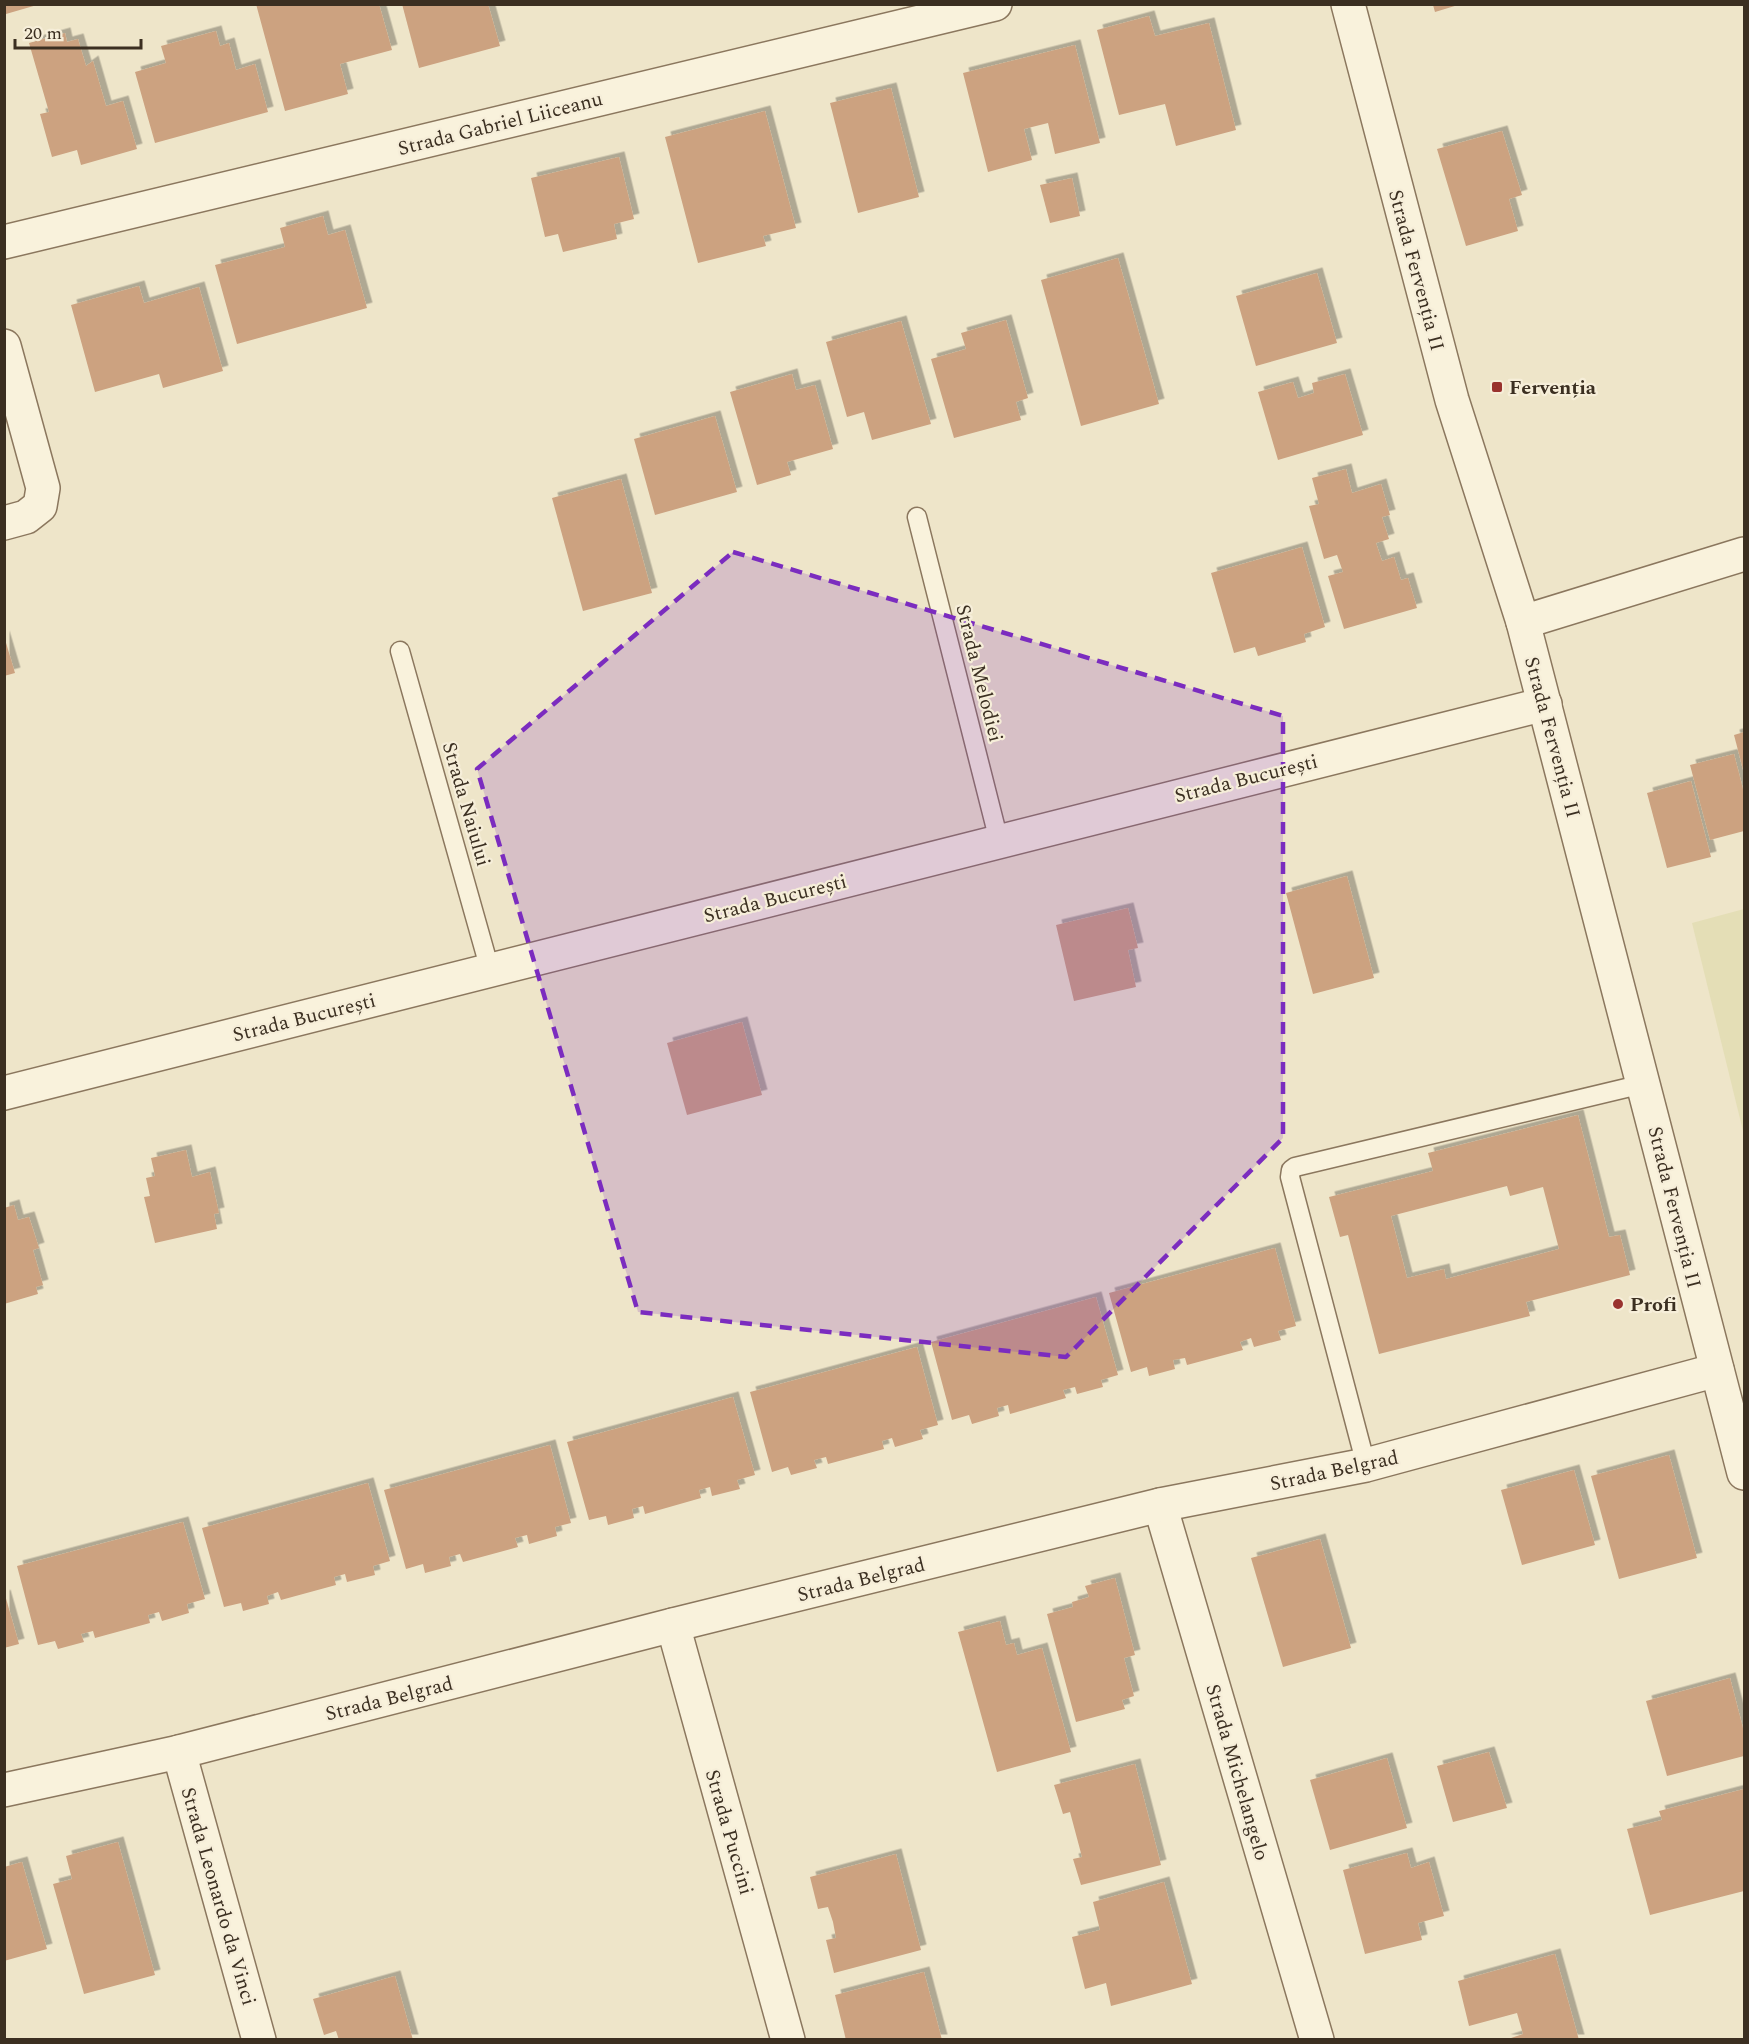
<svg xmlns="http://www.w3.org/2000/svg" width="1749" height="2044" font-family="Spectral,serif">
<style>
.farmland{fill:#e4deb6}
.building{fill:#cca280;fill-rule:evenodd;filter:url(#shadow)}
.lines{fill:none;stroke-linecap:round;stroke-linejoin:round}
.service-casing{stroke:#8b775e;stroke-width:21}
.minor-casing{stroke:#8b775e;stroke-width:36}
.tertiary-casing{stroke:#8b775e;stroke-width:36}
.service{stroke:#f9f2dc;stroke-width:18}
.minor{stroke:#f9f2dc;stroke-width:33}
.tertiary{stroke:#f9f2dc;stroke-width:33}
.marked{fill:#7b2cbf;fill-opacity:0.2;stroke:#7b2cbf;stroke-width:4.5;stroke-dasharray:12 8;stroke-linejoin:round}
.poi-dot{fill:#99322e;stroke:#f6eed9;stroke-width:2}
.labels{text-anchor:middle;stroke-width:4.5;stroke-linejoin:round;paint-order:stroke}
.street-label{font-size:20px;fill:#3b2f21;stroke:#f6eed9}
.poi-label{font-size:20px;font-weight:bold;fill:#3b2f21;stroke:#f6eed9;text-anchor:start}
</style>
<defs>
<filter id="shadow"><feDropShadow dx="5.5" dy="-5.5" stdDeviation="0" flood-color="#0004"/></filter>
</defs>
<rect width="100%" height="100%" fill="#eee5c9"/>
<polygon class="farmland" points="1744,909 1744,1135 1692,923"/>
<g class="building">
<polygon points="4,4 37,4 37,5 6,14"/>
<polygon points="256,4 379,4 392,50 340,64 348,94 285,111"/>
<polygon points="402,4 488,4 500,46 419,68"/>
<polygon points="1433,5 1458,5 1435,12"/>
<polygon points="1149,16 1155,36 1209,23 1236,130 1176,146 1165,104 1119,115 1097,30"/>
<polygon points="216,31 220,46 229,43 236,70 255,64 268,112 155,143 135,72 166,63 161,46"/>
<polygon points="65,33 67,42 78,39 86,66 93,61 106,106 123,101 137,149 81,165 77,150 52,157 40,114 49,112 29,43"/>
<polygon points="1075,45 1100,143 1055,154 1048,123 1024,129 1032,160 988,172 963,73"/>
<polygon points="891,88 919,197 858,213 830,103"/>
<polygon points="765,111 796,228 763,236 766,246 698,263 665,137"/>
<polygon points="1502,131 1522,195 1509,199 1518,231 1466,246 1437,149"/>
<polygon points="619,157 634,219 614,224 617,239 563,252 558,234 545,237 531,178"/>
<polygon points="1072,178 1080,216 1050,223 1040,185"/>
<polygon points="323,216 328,235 345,230 367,308 237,344 215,265 285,247 280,228"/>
<polygon points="1118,258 1159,404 1081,426 1041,280"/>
<polygon points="1317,273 1337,343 1256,366 1236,296"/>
<polygon points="139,286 144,303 199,287 223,371 163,388 159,374 95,392 71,305"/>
<polygon points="1006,320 1028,398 1016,402 1021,420 954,438 931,359 966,349 961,333"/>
<polygon points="901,321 931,424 872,440 864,412 847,417 826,342"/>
<polygon points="792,374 796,390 815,385 833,449 787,462 791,475 757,485 730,392"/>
<polygon points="1345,374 1363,435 1278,460 1258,392 1293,382 1298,398 1314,393 1312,383"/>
<polygon points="715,416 737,492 655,515 634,439"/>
<polygon points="1346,469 1352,493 1381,484 1390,515 1382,517 1389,539 1376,543 1382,561 1394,557 1401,580 1408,578 1417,608 1344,629 1328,576 1343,572 1337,555 1324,559 1309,506 1319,504 1312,478"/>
<polygon points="621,479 652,593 583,611 552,498"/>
<polygon points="1302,547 1325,627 1304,634 1306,642 1258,656 1255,647 1234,653 1211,573"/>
<polygon points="4,636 15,673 4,676"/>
<polygon points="1744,732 1744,773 1734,735"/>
<polygon points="1734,754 1744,793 1744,831 1710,840 1690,765"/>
<polygon points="1691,781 1711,857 1667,868 1647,793"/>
<polygon points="1347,876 1374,978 1313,994 1286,893"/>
<polygon points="1128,908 1138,948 1128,950 1136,987 1074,1001 1056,925"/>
<polygon points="742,1022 762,1095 687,1115 667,1043"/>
<path d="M1578 1115 1609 1237 1620 1235 1630 1275 1526 1302 1530 1316 1379 1354 1348 1235 1340 1237 1329 1197 1433 1171 1428 1153ZM1507 1186 1510 1196 1543 1187 1559 1249 1446 1279 1444 1269 1407 1278 1391 1216Z"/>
<polygon points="186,1150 192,1177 210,1172 219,1213 214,1214 217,1229 155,1243 144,1197 150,1196 146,1178 155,1176 151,1158"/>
<polygon points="14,1205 18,1220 29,1217 39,1248 33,1250 43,1285 36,1287 38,1294 4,1304 4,1208"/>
<polygon points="1275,1248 1296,1326 1278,1331 1281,1340 1254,1347 1251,1338 1240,1342 1243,1350 1187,1365 1185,1358 1173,1360 1175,1369 1149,1376 1147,1367 1131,1372 1109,1293"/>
<polygon points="1096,1297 1118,1375 1101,1380 1103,1387 1077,1394 1075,1387 1063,1390 1066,1398 1010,1414 1008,1405 997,1408 999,1416 972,1424 969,1415 952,1420 931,1342"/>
<polygon points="917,1347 938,1425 920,1430 923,1439 895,1447 892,1438 882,1441 884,1449 828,1464 826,1457 814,1460 817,1468 791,1475 788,1467 772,1472 750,1392"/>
<polygon points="733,1397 755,1475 737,1480 740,1489 712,1496 710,1487 699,1490 701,1498 645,1514 643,1506 632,1509 634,1518 608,1525 606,1516 589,1520 567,1442"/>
<polygon points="550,1445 571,1523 555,1527 557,1536 529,1544 527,1535 515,1538 518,1547 463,1562 460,1554 449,1557 451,1566 425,1573 423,1564 406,1569 384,1490"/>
<polygon points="1669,1455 1697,1558 1619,1579 1591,1476"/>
<polygon points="1574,1470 1595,1545 1522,1565 1501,1490"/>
<polygon points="368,1483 390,1561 373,1566 375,1575 347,1582 345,1574 334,1577 336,1585 281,1600 278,1592 267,1596 269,1604 243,1611 241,1603 224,1607 202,1528"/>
<polygon points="183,1522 205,1599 187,1604 189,1613 162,1621 159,1612 148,1615 150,1623 95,1638 93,1631 81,1634 84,1642 58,1649 55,1641 38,1645 17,1566"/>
<polygon points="1320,1539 1351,1648 1283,1667 1251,1558"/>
<polygon points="1115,1578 1135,1655 1124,1658 1134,1696 1122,1700 1125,1709 1076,1722 1047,1614 1073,1607 1072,1602 1089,1597 1085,1586"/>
<polygon points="5,1595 19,1644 4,1648 4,1596"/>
<polygon points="1000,1621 1006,1645 1014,1643 1017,1655 1042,1648 1071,1752 997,1772 958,1632"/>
<polygon points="1730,1678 1744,1732 1744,1756 1667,1776 1646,1701"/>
<polygon points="1489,1752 1507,1808 1453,1822 1437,1766"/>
<polygon points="1387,1758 1407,1828 1330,1850 1310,1780"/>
<polygon points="1135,1764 1161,1865 1081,1885 1073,1859 1082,1857 1070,1812 1063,1814 1054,1785"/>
<polygon points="1744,1789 1744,1891 1650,1915 1627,1829 1662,1820 1659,1811"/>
<polygon points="118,1842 155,1975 84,1994 53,1884 72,1879 66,1856"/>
<polygon points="1407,1853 1411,1868 1429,1862 1444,1916 1418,1923 1422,1940 1365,1954 1343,1870"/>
<polygon points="896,1854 921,1950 834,1973 826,1940 836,1938 833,1922 828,1907 818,1909 810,1877"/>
<polygon points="22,1862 47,1949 4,1961 4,1867"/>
<polygon points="1164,1882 1192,1984 1111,2006 1106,1983 1085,1989 1072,1937 1100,1930 1093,1902"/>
<polygon points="1555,1954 1579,2040 1505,2040 1523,2034 1517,2013 1469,2026 1458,1981"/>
<polygon points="924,1972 942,2040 846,2040 835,1995"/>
<polygon points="395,1976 413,2040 339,2040 336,2031 324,2035 313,1999"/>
</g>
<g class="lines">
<defs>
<g id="service">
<polyline points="917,517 999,841"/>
<polyline points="400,651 490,970"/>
<polyline points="1366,1465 1290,1177 1291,1170 1295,1167 1643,1084"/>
</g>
<g id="minor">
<polyline points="4,346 43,488 40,506 26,517 4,523"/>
<polyline points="1523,622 1744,1473"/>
<polyline points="4,1093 1545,704"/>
<polyline points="1160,1505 1317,2040"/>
<polyline points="673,1625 788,2040"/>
<polyline points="179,1752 259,2040"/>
<polyline points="4,1790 179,1752 673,1625 1160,1505 1366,1465 1717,1370"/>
</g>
<g id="tertiary">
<polyline points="1348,4 1452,400 1523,622 1744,554"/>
<polyline points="4,242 995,4"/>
</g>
</defs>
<use href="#service" class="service-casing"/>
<use href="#minor" class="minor-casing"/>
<use href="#tertiary" class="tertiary-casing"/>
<use href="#service" class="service"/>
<use href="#minor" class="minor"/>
<use href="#tertiary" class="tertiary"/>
</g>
<path class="marked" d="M733 552 1283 716V1138L1066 1357 638 1312 477 769Z"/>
<g class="poi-dot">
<rect x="1491" y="381" width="12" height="12" rx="3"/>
<circle cx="1618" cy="1304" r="6"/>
</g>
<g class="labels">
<g class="street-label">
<text transform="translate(500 123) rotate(-14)" y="7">Strada Gabriel Liiceanu</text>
<text transform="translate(1417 270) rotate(75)" y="7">Strada Fervenția II</text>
<text transform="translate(980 673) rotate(76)" y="7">Strada Melodiei</text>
<text transform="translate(1553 737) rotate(75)" y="7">Strada Fervenția II</text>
<text transform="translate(1246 778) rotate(-14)" y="7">Strada București</text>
<text transform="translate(467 804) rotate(74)" y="7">Strada Naiului</text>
<text transform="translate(775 898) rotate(-14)" y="7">Strada București</text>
<text transform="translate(304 1017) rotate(-14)" y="7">Strada București</text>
<text transform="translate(1675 1207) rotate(76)" y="7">Strada Fervenția II</text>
<text transform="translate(1334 1470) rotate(-12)" y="7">Strada Belgrad</text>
<text transform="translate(861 1579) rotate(-14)" y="7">Strada Belgrad</text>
<text transform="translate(389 1698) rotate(-14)" y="7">Strada Belgrad</text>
<text transform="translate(1238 1772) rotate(74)" y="7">Strada Michelangelo</text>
<text transform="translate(730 1832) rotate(74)" y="7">Strada Puccini</text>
<text transform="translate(219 1896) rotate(74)" y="7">Strada Leonardo da Vinci</text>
</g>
<g class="poi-label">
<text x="1509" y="394">Fervenția</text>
<text x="1630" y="1311">Profi</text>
</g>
</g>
<rect width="1749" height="2044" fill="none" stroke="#3b2f21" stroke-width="12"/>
<path d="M15 39v9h126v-9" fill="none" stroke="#3b2f21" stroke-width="3"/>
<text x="24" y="39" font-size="18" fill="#3b2f21" stroke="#f6eed9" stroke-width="4.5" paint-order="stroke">20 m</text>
</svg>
